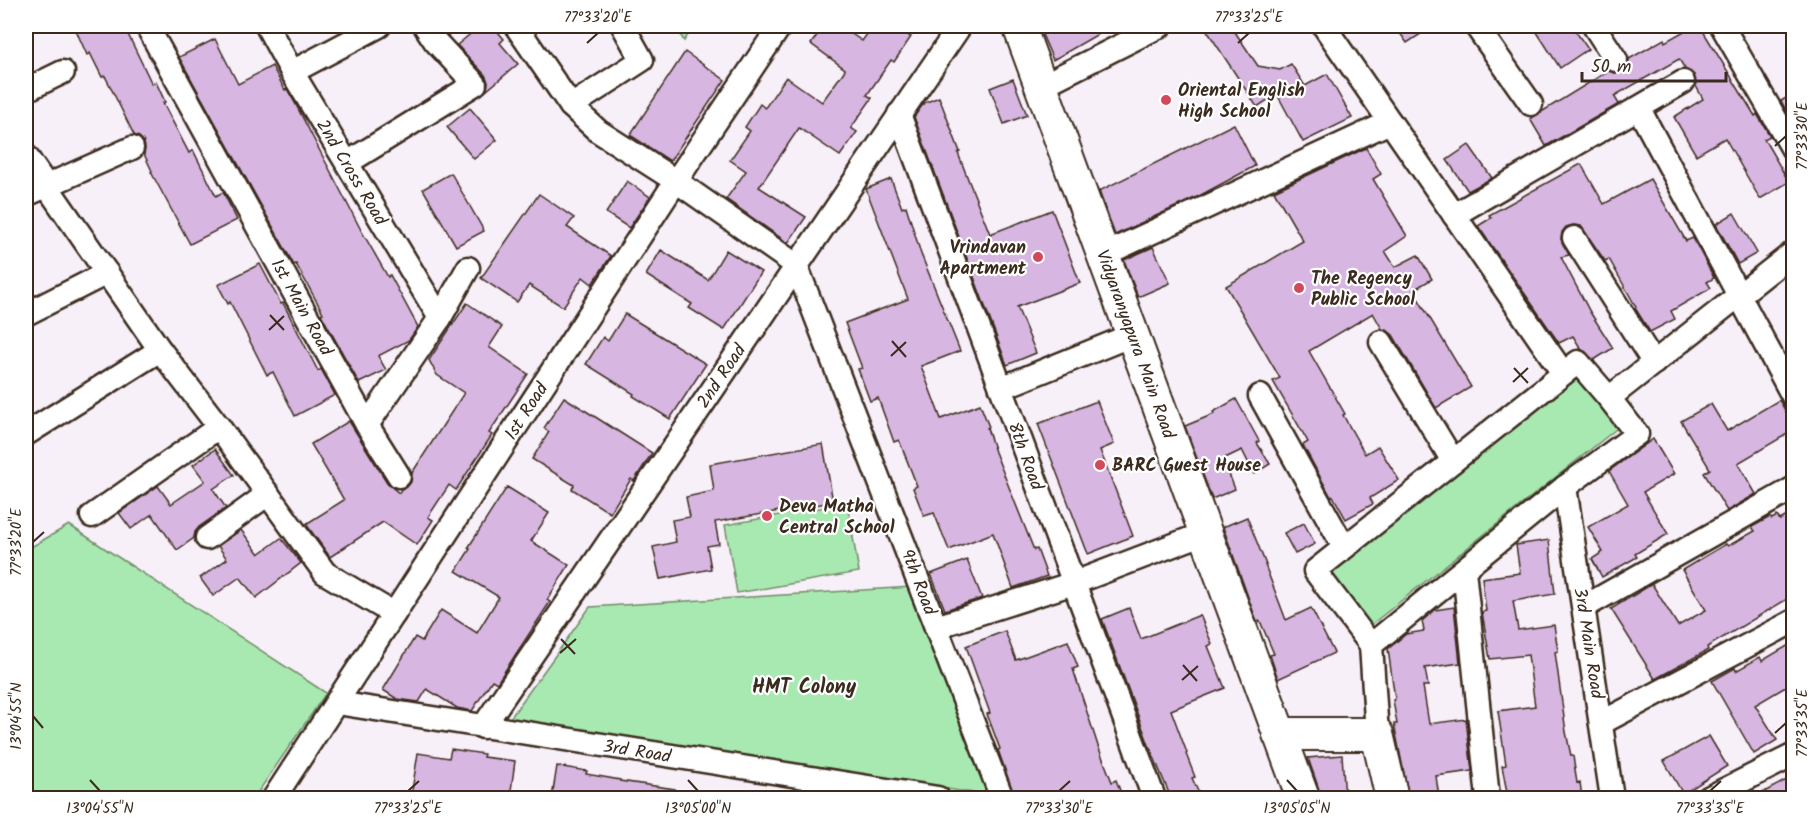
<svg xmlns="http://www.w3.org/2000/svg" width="1819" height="824" font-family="Kalam,sans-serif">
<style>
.green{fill:#a8e9b1;stroke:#728a68;stroke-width:1.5}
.building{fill:#d7b6e1;stroke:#3b2a1e;stroke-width:1.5}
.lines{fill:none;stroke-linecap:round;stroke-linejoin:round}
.minor-casing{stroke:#3b2a1e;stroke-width:27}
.secondary-casing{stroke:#3b2a1e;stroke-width:36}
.minor{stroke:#fff;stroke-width:22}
.secondary{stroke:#fff;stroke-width:32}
.ticks{fill:none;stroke:#3b2a1e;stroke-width:2}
.poi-dot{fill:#d1495b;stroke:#fff;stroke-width:2}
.labels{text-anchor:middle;stroke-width:4.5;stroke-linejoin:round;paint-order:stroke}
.poi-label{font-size:18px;font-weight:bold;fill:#3b2a1e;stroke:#fff;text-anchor:start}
.street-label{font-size:18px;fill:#3b2a1e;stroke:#fff}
.neighbourhood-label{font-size:20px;font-weight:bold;fill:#3b2a1e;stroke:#fff}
.neatline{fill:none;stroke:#3b2a1e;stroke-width:2}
.ticks-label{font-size:15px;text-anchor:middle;fill:#3b2a1e}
</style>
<rect width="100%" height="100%" fill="#f7f0f9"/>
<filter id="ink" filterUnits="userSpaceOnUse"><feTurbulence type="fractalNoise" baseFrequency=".0167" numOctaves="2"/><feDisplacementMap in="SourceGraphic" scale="12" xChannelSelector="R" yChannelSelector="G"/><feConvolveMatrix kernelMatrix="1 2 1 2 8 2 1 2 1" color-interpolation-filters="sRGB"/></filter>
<g filter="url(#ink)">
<g class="green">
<polygon points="675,26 694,26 684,41"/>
<polygon points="1577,374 1620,426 1367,628 1325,575"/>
<polygon points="847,503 859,572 737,593 725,525"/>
<polygon points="69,525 326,693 254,798 26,798 26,550"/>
<polygon points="912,587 945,675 988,795 506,724 590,607"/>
</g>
<g class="building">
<polygon points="74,26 124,26 152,84 156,82 165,102 163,103 189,153 193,150 216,196 223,192 237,220 190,244 151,172 152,171 144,154 145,149 144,142 139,137 134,135 105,76 102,77 90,53 87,55"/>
<polygon points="480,26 493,26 504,39 500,43 518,64 486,91 488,82 485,75 457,45"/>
<polygon points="823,26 840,26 862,41 873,26 894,26 911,37 894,62 891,60 867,95 872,98 851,128 857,132 840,156 799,128 759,187 806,217 788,243 726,199 746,171 730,160 750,131 745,127 760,104 765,108 786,77 822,102 845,70 845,69 811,44"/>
<polygon points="1052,26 1112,26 1053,60 1041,32"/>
<polygon points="1204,26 1231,26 1258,66 1280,70 1291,64 1305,86 1327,74 1352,118 1303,142 1277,94 1257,107"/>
<polygon points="1395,26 1433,26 1407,43"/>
<polygon points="1533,26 1572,26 1588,49 1560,68"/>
<polygon points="1693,26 1700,26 1755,116 1757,114 1770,136 1764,139 1789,182 1760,199 1725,138 1696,155 1674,117 1703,99 1696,86 1694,75 1685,69 1679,59 1614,96 1619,104 1546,146 1530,119 1608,71 1616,73 1623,72 1628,66 1629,59 1664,39 1665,42"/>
<polygon points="215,39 238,84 272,66 285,90 287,89 295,103 361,230 388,277 390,275 418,327 409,340 378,356 386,370 359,383 321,314 323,313 296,264 294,265 179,57"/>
<polygon points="685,52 725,80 670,161 630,135"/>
<polygon points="1013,79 1027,115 1004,124 990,88"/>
<polygon points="1794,93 1794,122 1793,122 1781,101"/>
<polygon points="939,97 960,152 958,153 968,179 990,234 1052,210 1080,283 1017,307 1036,353 1007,365 914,117 924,103"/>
<polygon points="470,108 497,140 474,159 447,127"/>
<polygon points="1234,124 1255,166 1199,196 1115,235 1099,191"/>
<polygon points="1469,145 1492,178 1468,191 1447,160"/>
<polygon points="1366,148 1381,174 1373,179 1407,236 1385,251 1395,267 1418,255 1432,279 1413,290 1471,387 1436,408 1393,335 1388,331 1382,329 1373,313 1309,351 1345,414 1343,415 1365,454 1378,446 1399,480 1370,498 1373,504 1346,519 1333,496 1331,497 1303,445 1308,442 1273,381 1280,378 1226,286 1303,241 1274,191"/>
<polygon points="1581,164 1604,204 1650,179 1686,241 1693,238 1714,278 1707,282 1711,288 1671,311 1675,319 1650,332 1635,308 1636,307 1609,259 1605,261 1581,226 1573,225 1566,227 1562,232 1561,239 1569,255 1561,257 1590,312 1613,348 1594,360 1581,349 1573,336 1559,343 1478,226 1491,218 1489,215"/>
<polygon points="451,173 484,231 456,246 423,189"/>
<polygon points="891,179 902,208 906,206 921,254 960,351 921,366 941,419 980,404 989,427 987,428 995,452 1034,550 1037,549 1047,576 1013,588 993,533 949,550 934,513 924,516 913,488 917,486 899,440 894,442 878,398 870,401 858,369 862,368 845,323 908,299 866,189"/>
<polygon points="627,181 650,197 629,228 606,213"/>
<polygon points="539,194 574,218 567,227 611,256 592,284 583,277 563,307 529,285 517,302 481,278"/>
<polygon points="1734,213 1757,253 1738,264 1716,224"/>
<polygon points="1153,247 1170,283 1138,297 1124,260"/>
<polygon points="661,250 708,280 726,250 761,272 724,330 689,308 692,304 646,275"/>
<polygon points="260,264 281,304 283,303 318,371 321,369 335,395 295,416 273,372 267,375 230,302 228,304 218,285"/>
<polygon points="467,303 502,327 489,347 528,374 489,433 492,435 456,490 449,485 428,517 433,520 417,545 383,522 330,557 306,524 344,500 311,444 349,421 388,484 399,493 401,489 407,487 411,482 412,473 464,393 437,375 429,360"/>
<polygon points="625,314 706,364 670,419 633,396 634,394 586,364 603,337 608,341"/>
<polygon points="564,397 652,453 634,481 631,479 610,513 572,489 574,485 532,459 549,432 544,428"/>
<polygon points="1236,399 1259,441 1257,443 1270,464 1254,474 1242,450 1223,459 1235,489 1212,499 1185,426 1214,414 1213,412"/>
<polygon points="1779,400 1794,425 1794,430 1738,463 1756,494 1727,511 1704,473 1710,469 1681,421 1711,404 1727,431"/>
<polygon points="1097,401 1114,444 1100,450 1133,536 1088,554 1038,424"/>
<polygon points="1653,439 1674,474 1643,492 1668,534 1635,554 1637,557 1602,577 1592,559 1603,552 1588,527 1628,504 1609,471"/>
<polygon points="823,444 833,502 715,522 719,544 707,546 711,569 660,579 653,547 676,542 672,520 690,517 686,497 714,491 710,464"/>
<polygon points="215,449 234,475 213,489 226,508 199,527 195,532 194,538 177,550 152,514 131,529 119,513 158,486 171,504 205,481 193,465"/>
<polygon points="507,487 549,513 531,541 569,565 547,600 550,602 497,683 492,680 472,711 457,708 427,689 419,702 397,699 383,690 415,637 422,641 441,610 477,633 499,597 456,571 470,549 468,548"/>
<polygon points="1794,512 1794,595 1707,647 1708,650 1655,679 1611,609 1652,584 1678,626 1706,610 1682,570 1726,544 1728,546 1755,531 1752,527 1770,517 1772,519 1777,516 1780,520"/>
<polygon points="1247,517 1266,565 1265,565 1286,620 1311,608 1334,653 1278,679 1270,655 1274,654 1260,621 1257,622 1223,527"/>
<polygon points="1304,523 1315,544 1295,554 1284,533"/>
<polygon points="241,530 259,554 281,538 301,563 256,598 240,577 213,596 200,578 227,559 218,546"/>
<polygon points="1549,540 1555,594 1513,601 1518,630 1554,625 1558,651 1555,652 1566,732 1571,756 1573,756 1577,783 1580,782 1582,798 1508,798 1502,766 1506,765 1498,711 1535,706 1528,655 1490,659 1482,612 1486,611 1482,578 1520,573 1516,545"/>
<polygon points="967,560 982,598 945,610 931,574"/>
<polygon points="1454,607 1460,663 1425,668 1428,686 1423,686 1429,724 1466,719 1472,771 1436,776 1439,798 1409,798 1394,724 1397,724 1393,700 1395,699 1388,649 1406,634 1424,631 1422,621 1435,610"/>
<polygon points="1129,608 1141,639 1200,615 1212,644 1208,646 1225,688 1171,710 1187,753 1186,754 1195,777 1192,778 1201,798 1171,798 1149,745 1102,619"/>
<polygon points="1005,631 1016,660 1068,641 1078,667 1073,669 1098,746 1112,782 1116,780 1123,798 1015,798 998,750 1000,749 987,714 990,713 966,646"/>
<polygon points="1794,642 1794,682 1755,705 1777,740 1754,754 1712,681 1735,668 1736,671 1760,657 1762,661"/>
<polygon points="1709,736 1727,766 1683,794 1664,761"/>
<polygon points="451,749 484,754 483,757 515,761 510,798 411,797 418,753 449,758"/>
<polygon points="1342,755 1345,798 1322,798 1308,758"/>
<polygon points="557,766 587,771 586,774 620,780 620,781 675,789 674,798 552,798"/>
<polygon points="1794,776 1794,798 1753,798"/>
</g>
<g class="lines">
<defs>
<g id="minor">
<polyline points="147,26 367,425 440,318 468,268"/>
<polyline points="267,26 292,72 440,318"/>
<polyline points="516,26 571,106 598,131 676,181 796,265 1002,798"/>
<polyline points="1324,26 1563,373"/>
<polyline points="1476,26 1531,104"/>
<polyline points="1594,26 1616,60"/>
<polyline points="1722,26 1794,151"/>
<polyline points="292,72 379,26"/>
<polyline points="1041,86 1160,26"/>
<polyline points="26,90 63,72"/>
<polyline points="571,106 642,60 623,26"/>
<polyline points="1639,109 1794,398"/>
<polyline points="899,114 1154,798"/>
<polyline points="26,156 160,350 219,427 325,573 394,614"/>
<polyline points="347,163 475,84 435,41 425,26"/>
<polyline points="26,195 132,148"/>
<polyline points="1454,215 1683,82"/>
<polyline points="1574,238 1654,363"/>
<polyline points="1103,255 1390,122"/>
<polyline points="26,314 107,273"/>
<polyline points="1381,342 1453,461"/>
<polyline points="1001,388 1132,335"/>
<polyline points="1260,396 1344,547"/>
<polyline points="367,425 399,476"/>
<polyline points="26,434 160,350"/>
<polyline points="1565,487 1612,798"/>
<polyline points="92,516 219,427"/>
<polyline points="207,538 268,494"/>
<polyline points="1464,570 1488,798"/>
<polyline points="1584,607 1794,488"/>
<polyline points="936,627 1074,583 1205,533"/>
<polyline points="1371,645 1315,571 1578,362 1609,398"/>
<polyline points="337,703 938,798"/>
<polyline points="1601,723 1794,621"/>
<polyline points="483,727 960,26"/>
<polyline points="1377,734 1371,645 1565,487 1637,434 1609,398 1794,252"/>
<polyline points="274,798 676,181 780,26"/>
<polyline points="1708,798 1794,755"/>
</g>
<g id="secondary">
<polyline points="1019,26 1303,798"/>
<polyline points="1279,734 1377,734 1392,798"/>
</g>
</defs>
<use href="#minor" class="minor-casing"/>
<use href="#secondary" class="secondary-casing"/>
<use href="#minor" class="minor"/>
<use href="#secondary" class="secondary"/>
</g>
</g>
<path class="ticks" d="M587 43 598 33M1238 43 1249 33M1775 146 1786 136M270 315 284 330M269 330 284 316M892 341 906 357M891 356 906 342M1514 368 1528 383M1513 382 1528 368M33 542 44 532M561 639 575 654M560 653 576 639M1183 665 1197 681M1182 680 1198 666M33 716 43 728M1775 733 1786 723M90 780 100 791M688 780 698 791M1287 780 1297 791M408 791 419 781M1059 791 1070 781M1710 791 1721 781"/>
<g class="poi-dot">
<circle cx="1166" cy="100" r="6"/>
<circle cx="1038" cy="257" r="6"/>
<circle cx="1299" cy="288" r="6"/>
<circle cx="1100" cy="465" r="6"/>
<circle cx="767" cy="516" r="6"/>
</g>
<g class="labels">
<g class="poi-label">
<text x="1178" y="96">Oriental English<tspan x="1178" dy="21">High School</tspan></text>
<text x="1026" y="253" text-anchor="end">Vrindavan<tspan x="1026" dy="21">Apartment</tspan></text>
<text x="1311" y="284">The Regency<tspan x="1311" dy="21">Public School</tspan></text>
<text x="1112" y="471">BARC Guest House</text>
<text x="779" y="512">Deva Matha<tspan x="779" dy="21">Central School</tspan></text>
</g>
<g class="street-label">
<text transform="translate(352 172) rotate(59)" y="6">2nd Cross Road</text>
<text transform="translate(302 307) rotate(61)" y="6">1st Main Road</text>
<text transform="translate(1136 344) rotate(70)" y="6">Vidyaranyapura Main Road</text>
<text transform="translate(721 376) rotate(-56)" y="6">2nd Road</text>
<text transform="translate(526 411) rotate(-57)" y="6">1st Road</text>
<text transform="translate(1026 456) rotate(70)" y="6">8th Road</text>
<text transform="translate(919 582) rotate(69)" y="6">9th Road</text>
<text transform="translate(1589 643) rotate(81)" y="6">3rd Main Road</text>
<text transform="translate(637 751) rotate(9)" y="6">3rd Road</text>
</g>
<g class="neighbourhood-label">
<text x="804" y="693">HMT Colony</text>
</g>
</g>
<rect width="1819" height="824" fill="none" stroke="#fff" stroke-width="66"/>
<path d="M1582 72v9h144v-9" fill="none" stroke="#3b2a1e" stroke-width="3"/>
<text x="1591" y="72" font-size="18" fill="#3b2a1e" stroke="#ffffff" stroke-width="4.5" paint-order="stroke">50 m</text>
<rect x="33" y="33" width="1753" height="758" class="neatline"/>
<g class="ticks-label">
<text x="598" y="22">77°33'20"E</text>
<text x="1249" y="22">77°33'25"E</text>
<text transform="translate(1802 136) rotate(-90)" y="5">77°33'30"E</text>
<text transform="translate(16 542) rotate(-90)" y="5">77°33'20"E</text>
<text transform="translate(16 716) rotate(-90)" y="5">13°04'55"N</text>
<text transform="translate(1802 723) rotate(-90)" y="5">77°33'35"E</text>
<text x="100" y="813">13°04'55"N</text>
<text x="408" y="813">77°33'25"E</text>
<text x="698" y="813">13°05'00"N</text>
<text x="1059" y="813">77°33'30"E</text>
<text x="1297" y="813">13°05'05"N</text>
<text x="1710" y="813">77°33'35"E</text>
</g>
</svg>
